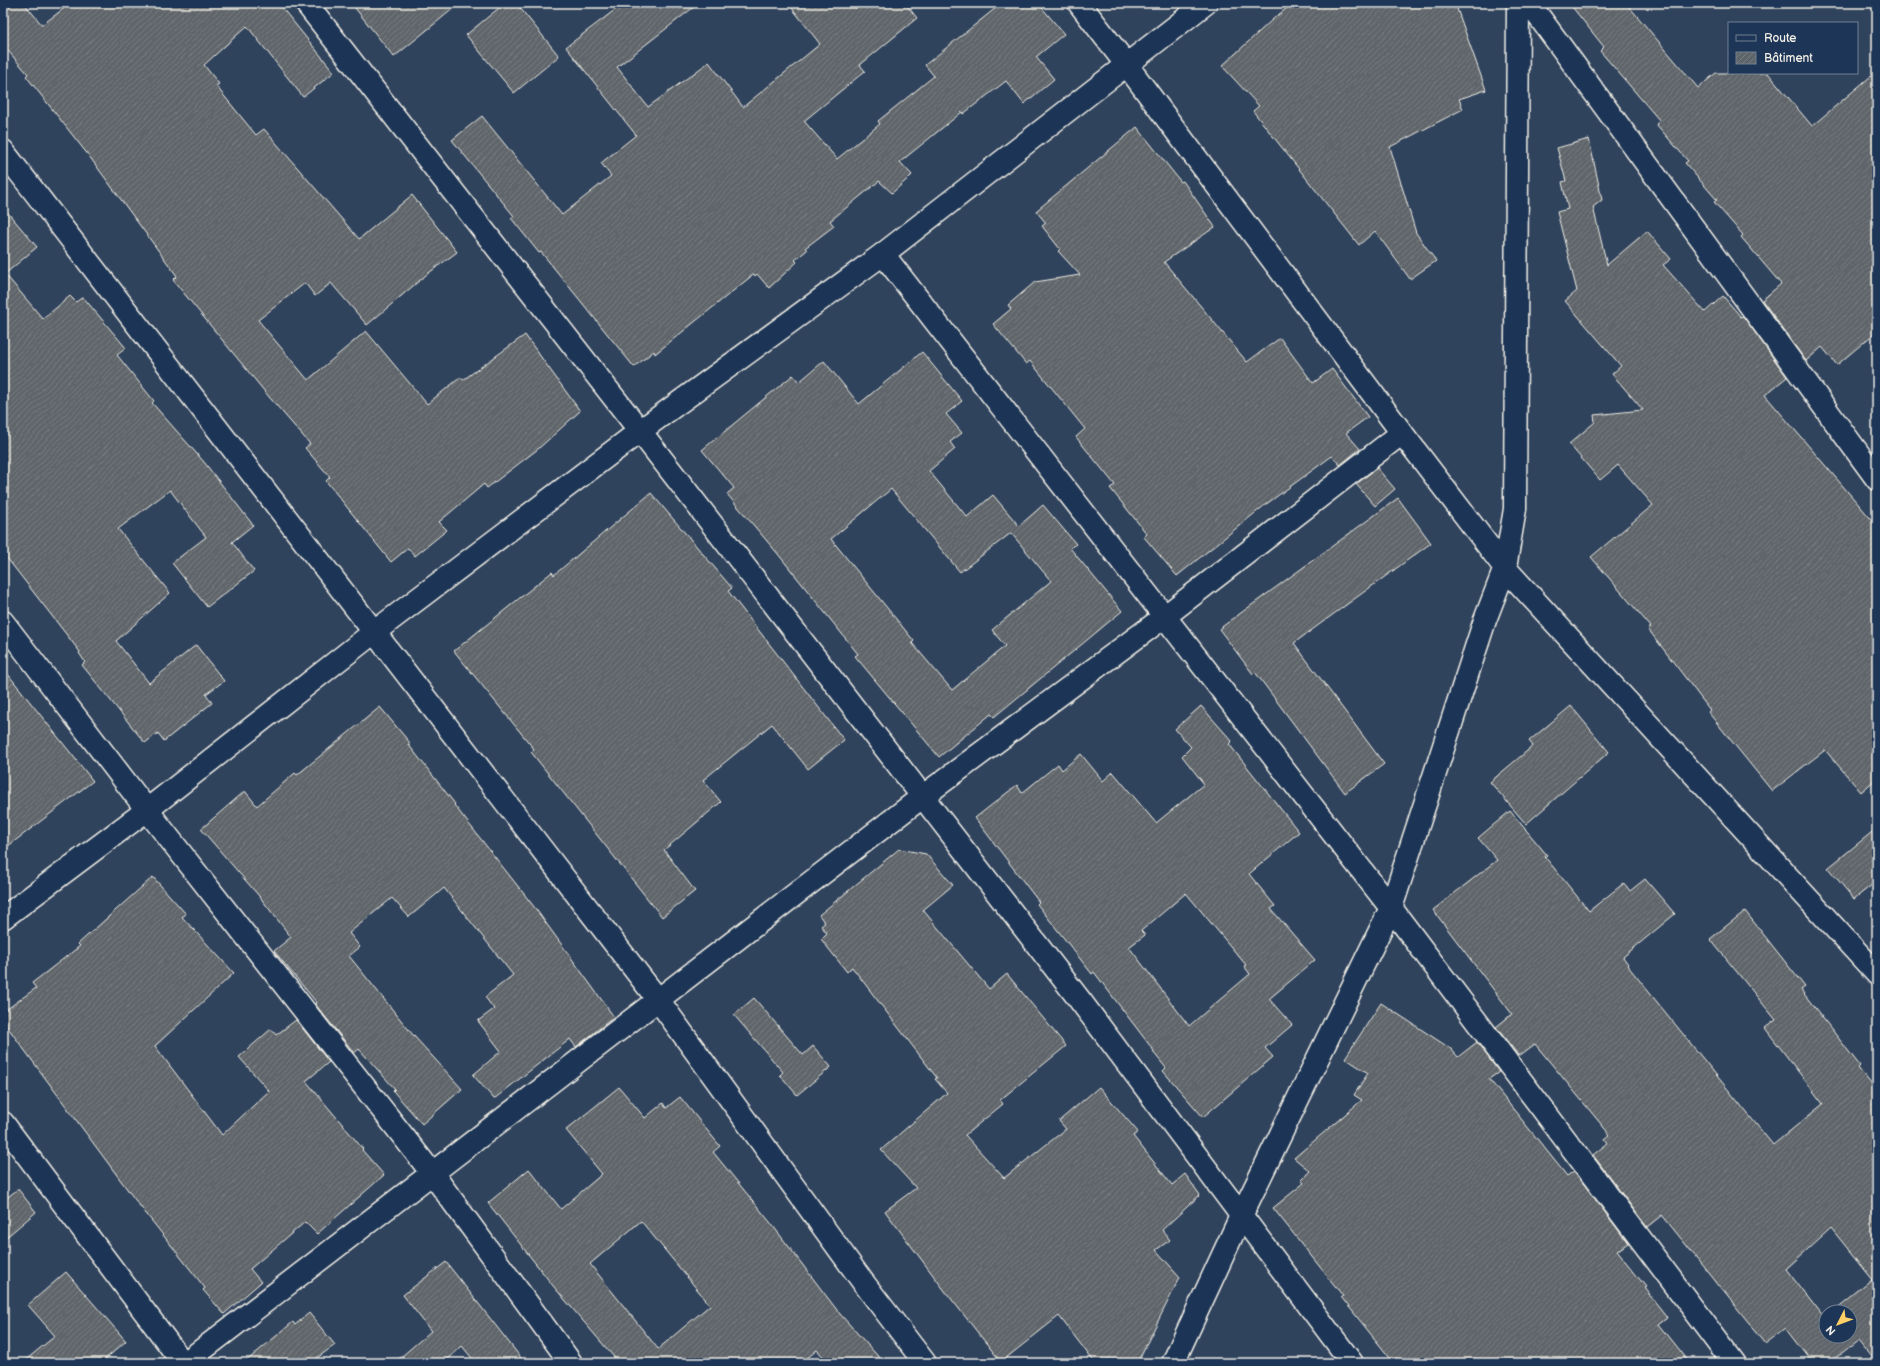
<svg xmlns="http://www.w3.org/2000/svg" width="1880" height="1366" font-family="'Balsamiq Sans',sans-serif">
<style>
.building{fill:url(#building-hatch);stroke:#f4f1e8;fill-rule:evenodd}
.lines{fill:none;stroke-linecap:round;stroke-linejoin:round}
.minor-casing{stroke:#f4f1e8;stroke-width:25}
.tertiary-casing{stroke:#f4f1e8;stroke-width:25}
.minor{stroke:#1d3557;stroke-width:22}
.tertiary{stroke:#1d3557;stroke-width:22}
</style>
<defs>
<pattern id="building-hatch" width="6" height="6" patternUnits="userSpaceOnUse"><rect width="6" height="6" fill="#5e656a"/><path d="M-1 1l2-2M0 6l6-6M5 7l2-2" fill="none" stroke="#767c7f"/></pattern>
</defs>
<rect width="100%" height="100%" fill="#30435d"/>
<filter id="ink" filterUnits="userSpaceOnUse"><feTurbulence type="fractalNoise" baseFrequency=".025" numOctaves="2"/><feDisplacementMap in="SourceGraphic" scale="8" xChannelSelector="R" yChannelSelector="G"/><feConvolveMatrix kernelMatrix="1 2 1 2 8 2 1 2 1" color-interpolation-filters="sRGB"/></filter>
<g filter="url(#ink)">
<g class="building">
<polygon points="3,3 24,3 42,25 71,3 278,3 334,72 303,97 247,26 204,65 219,84 216,86 256,135 264,129 359,239 412,195 457,252 426,275 367,325 331,283 315,296 305,283 258,320 308,380 366,331 427,404 461,377 463,380 525,335 580,411 538,449 487,488 484,484 439,522 447,530 415,556 408,548 391,562 326,481 330,477 305,448 310,444 270,398 173,280 177,276 89,156 26,76 28,74 3,45"/>
<polygon points="351,3 460,3 394,57"/>
<polygon points="505,3 516,3 559,56 514,93 466,35"/>
<polygon points="624,3 699,3 617,67 648,107 709,62 743,107 820,44 788,3 905,3 917,18 860,65 865,71 804,121 837,159 880,124 878,121 934,76 925,65 1002,3 1038,3 1064,34 1036,57 1054,79 1024,104 1006,81 963,114 962,112 900,162 912,175 892,193 879,181 830,221 834,226 805,248 807,250 795,260 797,262 769,288 757,274 755,276 754,274 655,354 654,351 634,367 541,252 539,253 511,218 514,216 452,140 482,116 562,215 611,176 601,163 636,135 566,47"/>
<polygon points="1293,3 1455,3 1486,90 1459,99 1463,109 1390,147 1416,233 1436,261 1410,279 1375,231 1359,245 1253,111 1259,106 1222,66 1272,20"/>
<polygon points="1569,3 1626,3 1698,88 1716,73 1768,73 1812,126 1877,71 1877,331 1837,365 1822,347 1806,361 1762,300 1781,284 1741,237 1743,235 1714,202 1717,200 1685,163 1688,161 1656,124 1660,121 1600,51 1604,47"/>
<polygon points="1137,127 1181,182 1183,181 1215,227 1164,262 1247,362 1280,338 1313,383 1332,369 1368,417 1346,433 1360,449 1340,465 1332,456 1265,505 1177,576 1144,537 1147,534 1110,488 1115,485 1076,437 1085,429 1030,361 1026,364 993,324 1011,309 1008,305 1035,282 1080,275 1058,251 1060,249 1042,226 1046,223 1036,211"/>
<polygon points="1589,139 1602,200 1593,207 1607,265 1647,231 1671,259 1663,265 1705,312 1723,296 1741,317 1743,316 1787,377 1765,395 1877,526 1877,778 1861,792 1825,750 1772,791 1708,712 1710,710 1648,629 1651,627 1591,557 1653,505 1618,465 1600,480 1569,444 1595,422 1594,415 1643,410 1612,374 1621,366 1565,301 1577,291 1557,212 1568,209 1562,182 1566,181 1557,148"/>
<polygon points="3,207 37,247 5,274 43,319 70,296 76,302 83,297 126,348 117,355 154,401 152,403 204,462 253,525 232,542 254,571 207,607 172,563 206,537 170,490 118,529 170,593 116,641 149,683 196,645 224,681 206,694 212,703 164,741 158,733 145,743 82,665 85,662 79,653 80,652 3,553"/>
<path d="M922 352 962 401 946 414 962 433 950 442 955 449 929 471 967 517 993 495 1019 526 1043 505 1076 544 1070 548 1122 611 994 717 991 714 939 757 855 656 858 654 778 554 727 494 734 488 702 450 793 375 799 382 824 361 859 404ZM891 489 960 572 1011 533 1051 581 992 630 1005 646 952 690 912 643 914 641 831 539Z"/>
<polygon points="1377,468 1395,489 1375,506 1356,484"/>
<polygon points="651,493 732,588 728,591 844,740 808,769 772,724 703,780 721,802 664,850 695,891 662,917 531,752 534,749 454,651 552,572 554,575"/>
<polygon points="1398,498 1431,543 1294,643 1384,764 1345,793 1255,672 1253,674 1219,629"/>
<polygon points="3,668 93,781 3,850"/>
<path d="M1201 706 1232 741 1229 744 1299 832 1249 874 1275 906 1271 909 1315 960 1269 999 1292 1025 1265 1048 1273 1057 1203 1117 1163 1071 1166 1068 1153 1052 1154 1051 1094 972 1092 974 1037 904 1039 902 975 818 1017 785 1022 793 1058 764 1062 770 1081 754 1103 781 1113 772 1156 823 1204 784 1182 756 1191 747 1175 729ZM1186 893 1246 965 1244 966 1250 974 1189 1026 1129 947 1145 935 1141 931Z"/>
<polygon points="1571,706 1609,752 1526,824 1490,782 1533,746 1529,741"/>
<polygon points="380,707 410,743 408,744 455,804 454,805 535,908 614,1017 576,1047 570,1039 494,1099 473,1075 501,1051 478,1021 494,1009 485,997 513,975 444,888 409,917 392,898 349,933 360,947 349,956 413,1035 462,1089 422,1124 393,1091 395,1089 359,1049 354,1053 348,1045 315,1004 317,1003 274,951 291,937 259,896 201,829 245,791 257,806 295,773 297,775"/>
<path d="M1510 811 1547 855 1545 857 1589 911 1624 883 1630 891 1645 879 1675 914 1623 957 1628 964 1627 965 1773 1145 1823 1104 1765 1028 1776 1020 1710 939 1745 911 1805 987 1801 990 1860 1066 1858 1068 1877 1091V1362L1859 1340 1829 1363H1814L1787 1328 1766 1344 1662 1215 1647 1227 1593 1155 1608 1143 1605 1139 1610 1135 1535 1044 1519 1056 1496 1027 1512 1014 1433 910 1497 860 1478 838ZM1831 1228 1872 1279 1831 1312H1850V1336H1826V1316L1824 1318 1786 1269Z"/>
<polygon points="1877,828 1877,881 1854,899 1828,868"/>
<polygon points="899,849 926,854 953,885 923,910 989,989 1007,974 1066,1046 1000,1100 1003,1104 965,1135 1004,1178 1066,1129 1059,1121 1099,1087 1138,1132 1133,1136 1172,1185 1185,1174 1200,1195 1162,1230 1170,1240 1156,1250 1180,1277 1137,1363 1095,1363 1059,1316 1001,1362 945,1291 885,1211 916,1188 881,1150 947,1093 935,1079 937,1078 852,967 847,972 821,939 827,933 821,926 825,923 819,915"/>
<polygon points="153,877 186,914 182,917 234,973 155,1046 222,1135 269,1091 239,1057 271,1029 276,1035 296,1020 329,1062 306,1081 363,1149 362,1150 384,1175 317,1234 305,1222 250,1269 261,1282 224,1314 203,1290 205,1288 136,1201 3,1021 3,1012 36,988 32,983 80,946 78,944"/>
<polygon points="754,998 803,1055 813,1046 831,1067 797,1095 780,1075 783,1072 734,1015"/>
<polygon points="1381,1003 1451,1049 1458,1057 1477,1042 1499,1072 1489,1079 1567,1176 1574,1171 1628,1243 1617,1251 1646,1287 1644,1288 1667,1317 1658,1324 1689,1363 1394,1363 1341,1297 1343,1296 1273,1208 1304,1183 1301,1180 1310,1171 1294,1158 1362,1100 1354,1095 1368,1073 1345,1058"/>
<path d="M619 1087 645 1118 663 1103 666 1108 680 1097 720 1146 713 1152 770 1222 840 1314 884 1363H829L817 1350 801 1363H619L554 1287 488 1203 529 1169 561 1209 602 1174 566 1130ZM641 1221 710 1305 658 1349 590 1264Z"/>
<polygon points="18,1189 36,1212 3,1240 3,1201"/>
<polygon points="446,1262 525,1363 476,1363 462,1346 444,1363 394,1363 431,1331 403,1295"/>
<polygon points="66,1272 126,1341 101,1363 22,1363 55,1336 28,1305"/>
<polygon points="309,1313 335,1345 310,1363 244,1363 293,1322 295,1325"/>
</g>
<g class="lines">
<defs>
<g id="minor">
<polyline points="306,3 640,431 1079,999 1352,1363"/>
<polyline points="1079,3 1126,64 1402,433 1505,568 1877,974"/>
<polyline points="1529,3 1877,479"/>
<polyline points="3,151 659,1001 863,1282 925,1363"/>
<polyline points="883,254 1391,908 1734,1363"/>
<polyline points="3,622 147,810 432,1173 571,1363"/>
<polyline points="3,1123 183,1363"/>
<polyline points="185,1363 922,797 1164,617 1402,433"/>
<polyline points="1173,1363 1241,1216 1391,908 1485,620 1505,568 1515,509 1518,3"/>
</g>
<polyline id="tertiary" points="3,918 147,810 373,633 640,431 883,254 1206,3"/>
</defs>
<use href="#minor" class="minor-casing"/>
<use href="#tertiary" class="tertiary-casing"/>
<use href="#minor" class="minor"/>
<use href="#tertiary" class="tertiary"/>
</g>
</g>
<rect width="1880" height="1366" fill="none" stroke="#1d3557" stroke-width="16"/>
<rect x="8" y="8" width="1864" height="1350" fill="none" stroke="#f4f1e8" stroke-width="1.5" filter="url(#ink)"/>
<rect x="1728" y="22" width="130" height="52" fill="#1d3557" stroke="#738091"/>
<rect x="1736" y="35" width="20" height="6" fill="#1d3557" stroke="#738091"/>
<text x="1764" y="42" font-size="12" fill="#f4f1e8">Route</text>
<rect x="1736" y="52" width="20" height="12" fill="url(#building-hatch)" stroke="#738091"/>
<text x="1764" y="62" font-size="12" fill="#f4f1e8">Bâtiment</text>
<g transform="translate(1838 1324) rotate(228)"><circle r="19" fill="#1d3557" stroke="#738091"/>
<path d="M0-3L7 15L0 10L-7 15Z" fill="#ffd166"/>
<text y="-6" font-size="11" font-weight="bold" text-anchor="middle" fill="#f4f1e8">N</text>
</g>
</svg>
